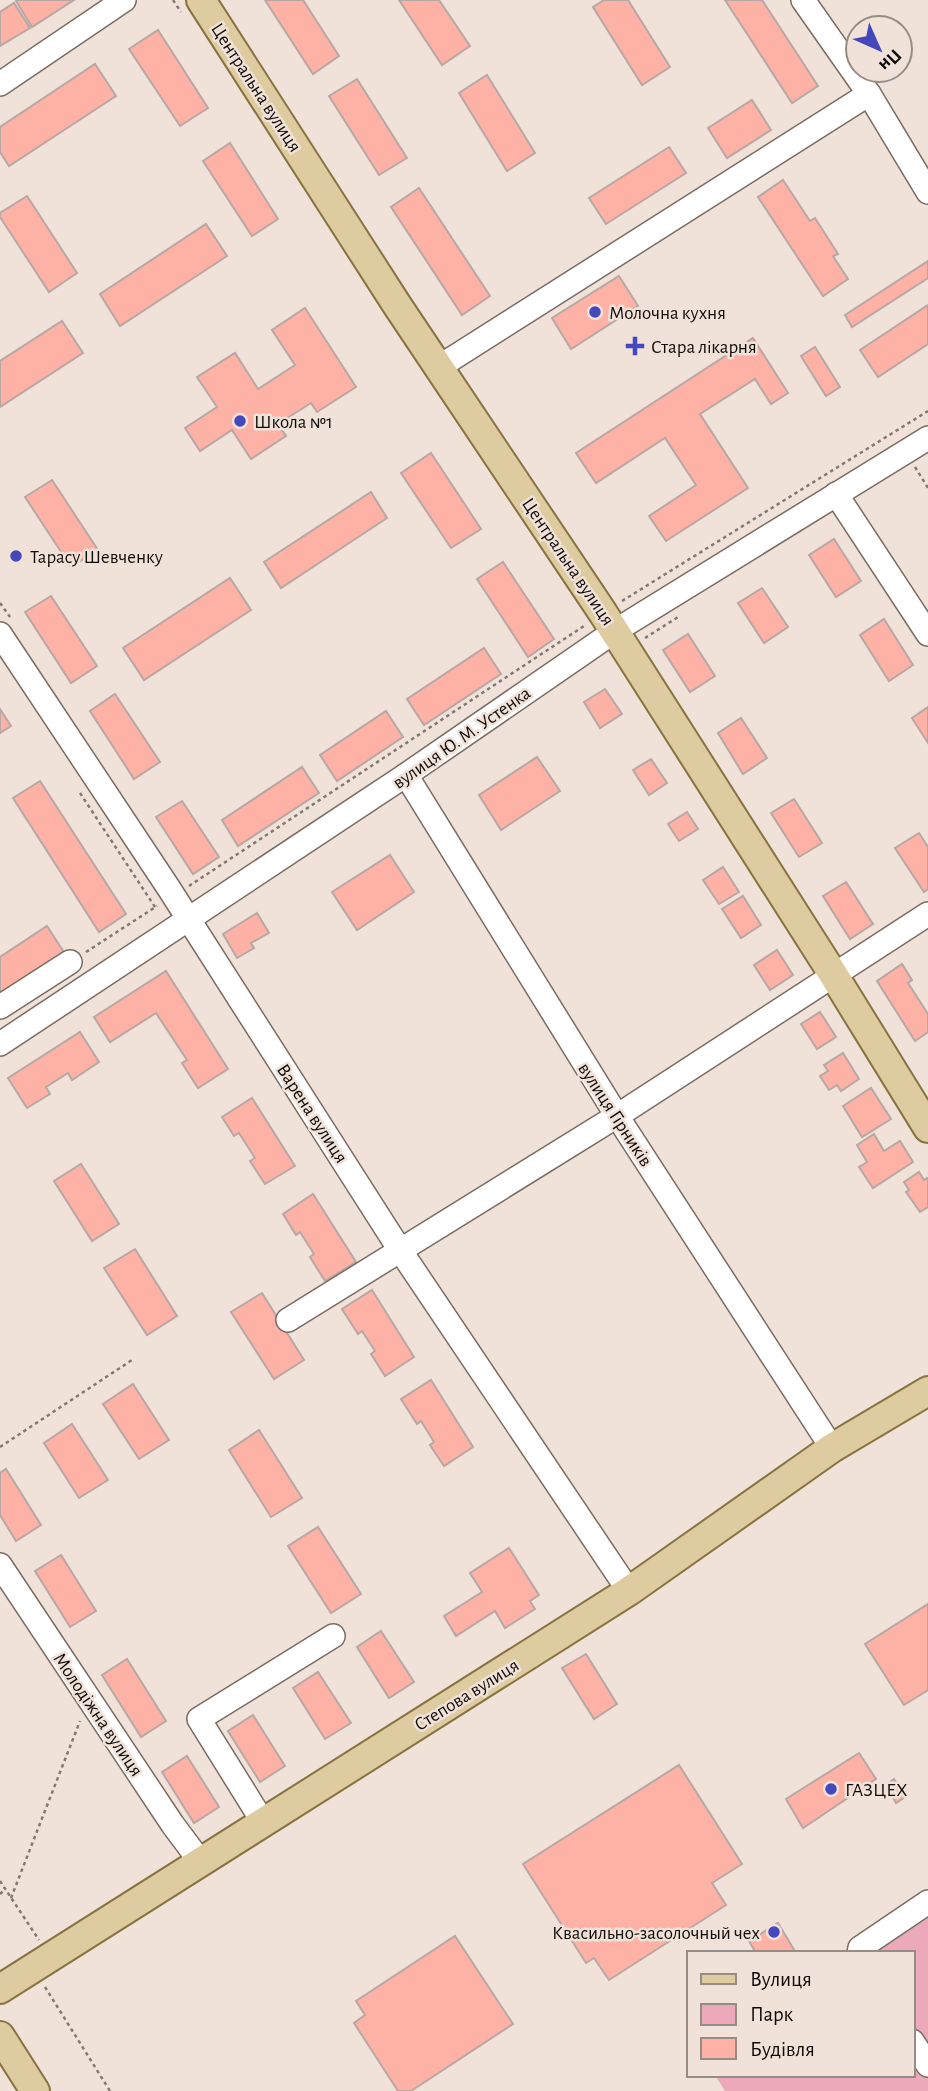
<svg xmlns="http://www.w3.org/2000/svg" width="928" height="2091" font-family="'Alegreya Sans',sans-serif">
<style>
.green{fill:#eba9ba}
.building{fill:#fdb2a5;stroke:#b8a7a4;stroke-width:2}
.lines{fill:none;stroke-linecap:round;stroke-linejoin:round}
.minor-casing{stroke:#796c63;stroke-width:26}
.major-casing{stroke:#877241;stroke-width:32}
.path{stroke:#827972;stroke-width:2.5;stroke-dasharray:3.5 3.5;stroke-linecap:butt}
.minor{stroke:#fff;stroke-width:23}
.major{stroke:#decba0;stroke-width:28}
.poi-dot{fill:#4548bd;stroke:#f0e2d8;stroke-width:2.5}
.labels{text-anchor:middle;stroke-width:5;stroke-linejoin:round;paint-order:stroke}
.street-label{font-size:19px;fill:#0f0b08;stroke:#f0e2d8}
.poi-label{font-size:19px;fill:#0f0b08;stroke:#f0e2d8;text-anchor:start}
</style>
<rect width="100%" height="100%" fill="#f0e2d8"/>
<polygon class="green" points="928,1900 928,2091 725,2091 715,2075 912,2075 912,1953 847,1953"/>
<g class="building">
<polygon points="18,0 74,0 32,27 16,1"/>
<polygon points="265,0 303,0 339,56 313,74"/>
<polygon points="399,0 439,0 470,46 442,65"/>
<polygon points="604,0 628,0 670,67 642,85 593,7"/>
<polygon points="725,0 762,0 818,86 792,103"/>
<polygon points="14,3 30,28 0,46 0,12"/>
<polygon points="158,30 208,108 180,126 129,49"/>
<polygon points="95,64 116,96 9,166 0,152 0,127"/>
<polygon points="487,75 535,153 507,171 459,93"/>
<polygon points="357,79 407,158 379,175 329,96"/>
<polygon points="752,100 771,130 727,158 708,128"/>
<polygon points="230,143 278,219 252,236 203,161"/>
<polygon points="669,147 686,173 606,224 589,198"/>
<polygon points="783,180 810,221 815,218 838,254 833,256 848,279 823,296 758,197"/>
<polygon points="419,188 490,296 462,315 391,207"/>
<polygon points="27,196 77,273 49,292 0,217 0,213"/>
<polygon points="206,224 227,256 120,326 100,294"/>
<polygon points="928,261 928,278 852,327 845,315"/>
<polygon points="619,276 638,306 571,349 552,318"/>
<polygon points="928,305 928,344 878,377 860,350"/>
<polygon points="305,308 356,387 317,412 311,403 278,424 286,436 251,459 232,430 200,451 185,428 217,407 197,377 235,353 258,389 295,365 272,330"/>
<polygon points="62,321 83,353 0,407 0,361"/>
<polygon points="753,338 788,393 771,404 755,379 700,414 748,488 666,541 649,516 696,485 665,438 596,483 576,453"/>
<polygon points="815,347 840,387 826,396 801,356"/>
<polygon points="431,453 481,529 451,548 401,473"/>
<polygon points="52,480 98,550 71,567 25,497"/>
<polygon points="371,492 387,518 281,588 264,562"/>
<polygon points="834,539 861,581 836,597 809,555"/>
<polygon points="503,562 554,639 528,657 477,579"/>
<polygon points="230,578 251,610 144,680 123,648"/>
<polygon points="762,588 788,627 764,643 738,603"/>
<polygon points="51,596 97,666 71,683 25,612"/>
<polygon points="884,619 913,665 889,681 860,635"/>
<polygon points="688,634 715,676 690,692 663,650"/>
<polygon points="484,648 501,674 424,725 407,699"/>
<polygon points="605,689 622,714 600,728 584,702"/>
<polygon points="115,694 160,762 134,779 90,711"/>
<polygon points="928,707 928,743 912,718"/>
<polygon points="0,709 11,726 0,733"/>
<polygon points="386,711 403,737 337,781 320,755"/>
<polygon points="741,718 767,758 743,774 718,733"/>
<polygon points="537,757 560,791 501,830 479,795"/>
<polygon points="651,759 667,783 649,795 633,770"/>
<polygon points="302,767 319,793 238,846 222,820"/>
<polygon points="40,781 126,914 99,932 13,798"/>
<polygon points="794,799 822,843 799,857 771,813"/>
<polygon points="182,801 219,857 193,874 156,817"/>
<polygon points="687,812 698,829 679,841 668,824"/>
<polygon points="919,833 928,847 928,889 924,892 895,848"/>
<polygon points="390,855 414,892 357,930 332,892"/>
<polygon points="723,867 739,892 719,904 703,880"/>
<polygon points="846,882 873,924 850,939 823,896"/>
<polygon points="743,896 761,925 741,938 722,909"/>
<polygon points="257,913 269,933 251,943 254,948 237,958 223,934"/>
<polygon points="47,926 67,957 0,1001 0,957"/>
<polygon points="777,950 793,975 770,990 754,965"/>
<polygon points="902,964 912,980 908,983 928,1014 928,1032 915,1041 877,981"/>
<polygon points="166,971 228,1069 198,1088 182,1063 187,1060 156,1013 110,1042 94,1017"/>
<polygon points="820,1012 836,1037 817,1049 801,1024"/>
<polygon points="80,1032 99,1062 72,1080 68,1073 46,1087 50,1094 27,1108 8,1078"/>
<polygon points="843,1053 859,1079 841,1091 837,1085 829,1090 820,1076 828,1071 824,1065"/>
<polygon points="871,1088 891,1119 862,1137 843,1106"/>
<polygon points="252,1098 295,1166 265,1184 250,1161 255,1158 239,1133 234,1136 222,1117"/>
<polygon points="874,1134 884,1151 900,1141 913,1162 873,1188 859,1167 867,1162 857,1145"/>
<polygon points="81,1164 119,1224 92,1241 54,1181"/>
<polygon points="919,1172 924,1180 927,1178 928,1180 928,1207 920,1212 906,1192 909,1190 904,1182"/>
<polygon points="313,1194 356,1262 325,1281 310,1257 314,1254 300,1232 296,1235 283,1214"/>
<polygon points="135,1249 177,1316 147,1335 104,1268"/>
<polygon points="372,1290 414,1357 385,1376 371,1354 375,1351 362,1331 358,1334 342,1309"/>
<polygon points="262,1293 304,1360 274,1379 231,1312"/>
<polygon points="431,1380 473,1447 444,1466 430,1445 434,1442 421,1421 417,1424 401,1399"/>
<polygon points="133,1384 169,1440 139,1459 103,1404"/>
<polygon points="72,1424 108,1480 79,1498 44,1443"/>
<polygon points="259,1430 302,1498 271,1517 229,1450"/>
<polygon points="6,1469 41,1525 16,1541 0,1515 0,1473"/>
<polygon points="318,1527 361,1594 331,1613 288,1546"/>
<polygon points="509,1548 539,1595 530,1601 535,1609 505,1628 495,1611 456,1636 444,1616 482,1592 470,1573"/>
<polygon points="61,1555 96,1611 70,1627 35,1571"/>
<polygon points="928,1604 928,1690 904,1705 865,1644"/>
<polygon points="381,1631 414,1682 389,1698 357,1647"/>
<polygon points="586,1654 617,1704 594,1719 562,1668"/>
<polygon points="127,1659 166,1721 141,1737 102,1675"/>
<polygon points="318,1672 351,1723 325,1739 293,1688"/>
<polygon points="253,1715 285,1766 260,1782 228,1731"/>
<polygon points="859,1753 876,1779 803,1828 786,1799"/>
<polygon points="187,1756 219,1807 194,1823 162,1772"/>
<polygon points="679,1765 742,1864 712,1883 726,1905 609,1980 594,1958 586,1963 523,1864"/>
<polygon points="894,1779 905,1797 896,1803 886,1785"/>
<polygon points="778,1923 796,1953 756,1953 749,1941"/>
<polygon points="455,1936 513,2024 411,2091 398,2091 354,2023 365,2015 356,2001"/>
</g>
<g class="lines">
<defs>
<g id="minor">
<polyline points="803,0 869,94 928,192"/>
<polyline points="0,84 124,0"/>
<polyline points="439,367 869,94"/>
<polyline points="836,494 928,634"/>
<polyline points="0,634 168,887 400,1250 629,1591"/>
<polyline points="406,775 617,1116 832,1448"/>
<polyline points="0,1007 70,962"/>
<polyline points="0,1044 406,775 615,631 928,438"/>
<polyline points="288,1320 617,1116 928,914"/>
<polyline points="0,1565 173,1825 200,1861"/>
<polyline points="263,1822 199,1719 333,1636"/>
<polyline points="859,1953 860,1948 928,1902"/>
<polyline points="912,2041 928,2065"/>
</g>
<g id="major">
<polyline points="201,0 397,305 603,613 833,974 928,1128"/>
<polyline points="0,1989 629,1591 832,1448 928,1391"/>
<polyline points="0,2036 35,2091"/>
</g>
</defs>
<use href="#minor" class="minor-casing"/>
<use href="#major" class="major-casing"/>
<g class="path">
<polyline points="173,0 181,12"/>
<polyline points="915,467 928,488"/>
<polyline points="622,601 928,411"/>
<polyline points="0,603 10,617"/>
<polyline points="645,638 678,617"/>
<polyline points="80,793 155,907"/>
<polyline points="189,886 584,626"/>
<polyline points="86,952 157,906"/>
<polyline points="0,1447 132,1360"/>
<polyline points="0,1881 39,1940"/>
<polyline points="0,1894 5,1889"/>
<polyline points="11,1898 80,1721"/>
<polyline points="45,1987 110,2091"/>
</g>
<use href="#minor" class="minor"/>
<use href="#major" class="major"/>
</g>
<g class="poi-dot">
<circle cx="595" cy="312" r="7"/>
<path d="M631.5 335.5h7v7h7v7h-7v7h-7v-7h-7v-7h7z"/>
<circle cx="240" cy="421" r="7"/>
<circle cx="16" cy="556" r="7"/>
<circle cx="831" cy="1789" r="7"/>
<circle cx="774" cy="1932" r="7"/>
</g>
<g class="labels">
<g class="street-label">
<text transform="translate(257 87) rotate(57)" y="7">Центральна вулиця</text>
<text transform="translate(569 561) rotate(56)" y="7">Центральна вулиця</text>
<text transform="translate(461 737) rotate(-35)" y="7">вулиця Ю. М. Устенка</text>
<text transform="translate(313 1113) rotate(57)" y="7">Варена вулиця</text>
<text transform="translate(616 1114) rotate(57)" y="7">вулиця Гірників</text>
<text transform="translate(466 1694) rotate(-32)" y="7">Степова вулиця</text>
<text transform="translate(99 1714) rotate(56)" y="7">Молодіжна вулиця</text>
</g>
<g class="poi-label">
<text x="609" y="319">Молочна кухня</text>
<text x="651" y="353">Стара лікарня</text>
<text x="254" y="428">Школа №1</text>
<text x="30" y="563">Тарасу Шевченку</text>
<text x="845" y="1796">ГАЗЦЕХ</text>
<text x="760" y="1939" text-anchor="end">Квасильно-засолочный чех</text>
</g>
</g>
<rect x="687" y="1951" width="228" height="126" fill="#f0e2d8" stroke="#968c85" stroke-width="2"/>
<rect x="701" y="1974" width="35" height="10" fill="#decba0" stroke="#968c85" stroke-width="2"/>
<text x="750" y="1986" font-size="21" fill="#0f0b08">Вулиця</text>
<rect x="701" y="2004" width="35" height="21" fill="#eba9ba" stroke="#968c85" stroke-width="2"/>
<text x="750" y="2021" font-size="21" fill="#0f0b08">Парк</text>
<rect x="701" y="2038" width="35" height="21" fill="#fdb2a5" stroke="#968c85" stroke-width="2"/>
<text x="750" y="2056" font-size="21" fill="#0f0b08">Будівля</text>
<g transform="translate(879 49) rotate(135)"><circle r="33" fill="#f0e2d8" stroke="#968c85" stroke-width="2"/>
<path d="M0-5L12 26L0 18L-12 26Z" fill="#4548bd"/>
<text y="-10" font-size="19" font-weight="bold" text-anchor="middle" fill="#0f0b08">Пн</text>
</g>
</svg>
